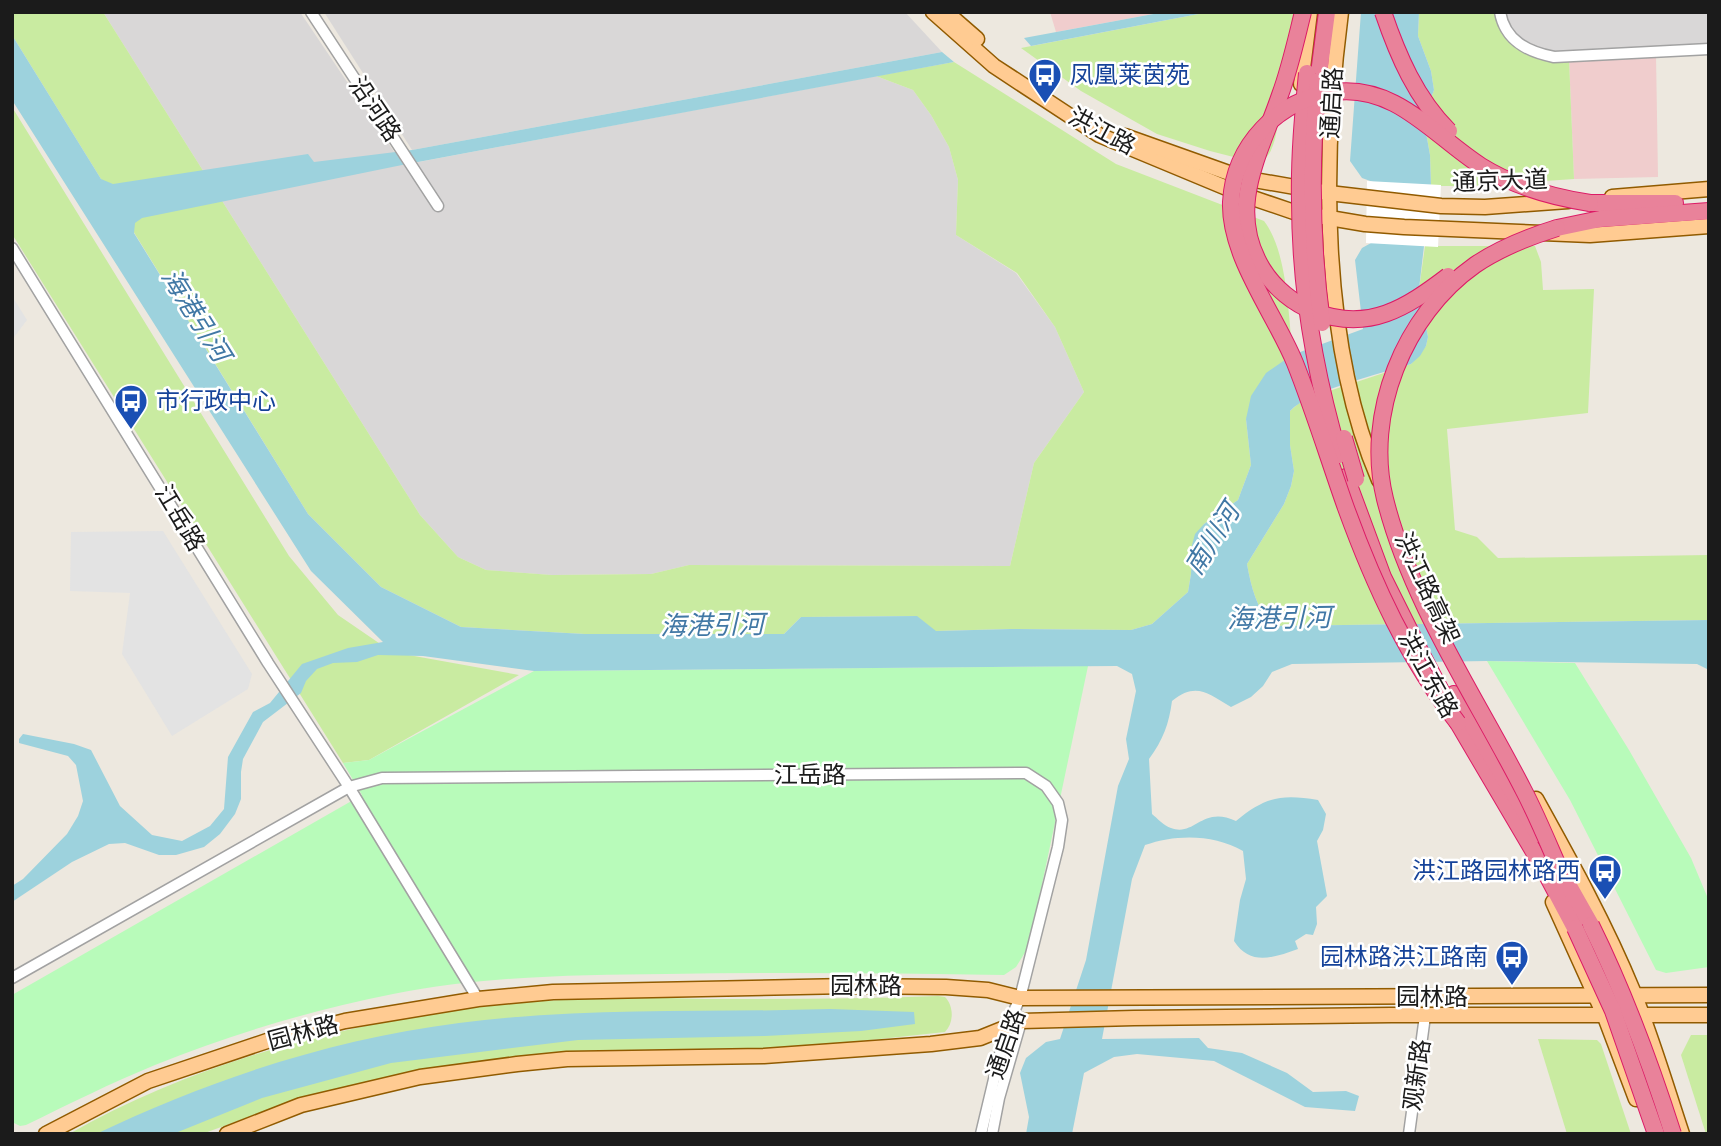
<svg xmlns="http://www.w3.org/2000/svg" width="1721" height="1146" font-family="'Archivo Narrow','Noto Sans SC',sans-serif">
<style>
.residential{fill:#d9d7d7}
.commercial{fill:#f0cdcd}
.grass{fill:#c9eba1}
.park{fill:#b8fbba}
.parking{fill:#e3e3e3}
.water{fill:#9dd2dd}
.pier{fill:#fff}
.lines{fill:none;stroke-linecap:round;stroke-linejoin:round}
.minor-casing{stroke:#a2a2a2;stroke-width:13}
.major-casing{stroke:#915b00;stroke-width:17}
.highway-casing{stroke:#dc1b66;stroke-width:18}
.minor{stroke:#fff;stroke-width:10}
.major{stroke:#ffcb92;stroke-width:14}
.highway{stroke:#e9829a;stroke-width:16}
.highway-bridge-casing{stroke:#dc1b66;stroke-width:18;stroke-linecap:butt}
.highway-bridge{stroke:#e9829a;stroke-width:16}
.labels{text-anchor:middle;stroke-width:5;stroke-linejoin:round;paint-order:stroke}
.transit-label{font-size:24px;fill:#164399;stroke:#fff;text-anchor:start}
.street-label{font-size:24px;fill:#1b1b1b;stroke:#fff}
.water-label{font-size:26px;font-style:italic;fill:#4178a5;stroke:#fff}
</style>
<rect width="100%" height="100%" fill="#ede8df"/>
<g class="residential">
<polygon points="103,12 300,12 403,165 876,76 913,90 931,115 949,147 958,180 956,235 1016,273 1055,327 1084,392 1034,463 1010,566 689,565 651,574 552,575 486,570 458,557 420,515"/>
<polygon points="324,12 905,12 942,52 412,150"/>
<polygon points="1497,12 1709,12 1709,52 1569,59 1520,49"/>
</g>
<g class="commercial">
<polygon points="1050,12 1164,12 1056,32"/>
<polygon points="1656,55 1658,177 1574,179 1569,59"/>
</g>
<g class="grass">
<path d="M12 12H103L420 515 458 557 486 570 552 575 651 574 689 565 1010 566 1034 463 1084 392 1055 327 1017 273 956 235 958 180 949 147 931 115 913 90 876 76 954 62 1116 164 1264 221C1288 252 1288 316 1293 355L1246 419 1251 465 1238 500 1204 524 1192 545 1191 574 1188 592 1152 624 1131 630 1011 629 935 631 916 616 801 617 784 634H585L461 627 381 587 308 514 12 35Z"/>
<path d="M1209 12H1295C1290 34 1283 55 1280 77 1278 99 1283 156 1257 163L1210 151 1157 134 1081 91 1021 48Z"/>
<polygon points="1419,12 1497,12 1520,49 1569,59 1574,179 1471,186 1431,186 1430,155 1425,127 1426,111 1434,90 1431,71 1418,36"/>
<polygon points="12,107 289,556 338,615 392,652 519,675 369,760 343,763 12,234"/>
<path d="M1425 246H1535L1541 262 1543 290 1594 289 1588 413 1447 429 1455 530 1477 537 1498 558 1709 555V620L1272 626C1257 609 1251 587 1247 564L1284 504 1291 486 1294 471 1290 445V411L1298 404 1314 396 1411 364 1426 346 1428 337 1419 289Z"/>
<path d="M938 996 945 997C954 1006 954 1023 945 1032L769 1051 386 1078 273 1108 202 1134H69C218 1049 407 1007 577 999 620 997 662 998 705 999 783 999 860 999 938 996Z"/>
<polygon points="1691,1035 1709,1035 1709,1134 1706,1134 1681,1055"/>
<polygon points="1538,1039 1597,1040 1601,1044 1631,1134 1567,1134"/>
</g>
<g class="park">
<polygon points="1487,661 1575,663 1629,750 1691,858 1709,901 1709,967 1666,973 1656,970 1570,800"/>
<path d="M1088 666 1029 946 1016 967 1004 975C891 973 779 972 666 974 575 975 482 976 393 994 312 1010 232 1034 155 1065 111 1083 69 1104 26 1125L20 1126 12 1122V995L362 795 343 763 369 760 534 671Z"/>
</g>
<g class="parking">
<polygon points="12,296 27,320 12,340"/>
<polygon points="163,531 252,674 248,689 172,736 122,654 130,593 70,591 71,532"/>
</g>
<g class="water">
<polygon points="1164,12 1209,12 1031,46 1024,38"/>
<path d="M1361 12H1419L1418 36 1431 71 1434 90 1426 111 1425 127 1430 155 1431 186 1419 289 1428 337 1426 346 1420 356 1411 364C1381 374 1310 390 1290 411V445L1294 471 1291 486 1284 504 1247 564C1251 587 1257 609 1272 626L1709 620V670L1697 664 1487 661 1292 664 1272 672 1263 686 1251 697 1231 707C1207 693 1196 682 1172 701 1169 724 1163 740 1149 759L1152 814C1157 818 1164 826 1171 828 1195 837 1202 805 1236 821 1265 797 1281 794 1318 800L1326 814 1323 830 1317 841 1327 896 1316 907 1317 924 1313 935 1306 934 1295 941 1298 949C1273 958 1250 966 1234 941L1240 900 1246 879 1243 851C1214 834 1176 834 1145 845L1132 879 1102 1039 1199 1038 1208 1048 1242 1053 1287 1073 1313 1092 1346 1091 1359 1096 1355 1111 1305 1107 1214 1061 1137 1054 1114 1057 1084 1073 1072 1134H1026L1029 1117 1020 1073 1026 1058 1046 1042 1060 1039 1086 960 1118 786 1129 759 1126 739 1136 691 1132 674 1117 666 534 671 423 656 378 655 357 662 333 663 317 669 306 681 301 693 263 722 243 759 241 772V799L235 814 220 834 204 847 176 855H159L125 843 109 844 72 862 12 902V886L23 879 67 834 78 816 83 801 76 765 68 756 19 743V739L23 734 74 744 91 750 120 806 152 835 182 841 210 826 224 809 228 757 253 712 270 703 302 664 348 648 383 642 311 571 12 100V35L101 179 113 184 308 154 314 162 412 150 942 52 954 62 402 165 142 218 135 223 134 233 308 514 381 587 461 627 585 634H784L801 617 917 616 936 631 1011 629 1131 630 1152 624 1188 592 1191 574 1192 545 1195 534 1204 524 1238 500 1251 465 1246 419 1251 396 1266 373 1292 355 1363 329 1355 260 1362 248 1371 243 1373 182 1362 178 1350 161Z"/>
<path d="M830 1009 914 1012 915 1024 861 1031 765 1036 578 1040 391 1063 262 1098 173 1134H96C211 1079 333 1039 459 1023 582 1007 706 1013 830 1009Z"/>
</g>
<polygon class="pier" points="1367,181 1441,185 1438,247 1366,243"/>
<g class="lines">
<defs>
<g id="minor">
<polyline points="311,12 438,206"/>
<path d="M1500 12C1505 41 1528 52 1554 57L1709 49"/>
<polyline points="12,248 268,663 349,787 478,999"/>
<polyline points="12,978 349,787 382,778 1026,773 1046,786 1058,803 1062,820 1058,847 1020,998 1006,1029 981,1134"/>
<polyline points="992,1134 999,1098 1022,1018"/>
<polyline points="1409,1134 1425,1016"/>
</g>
<g id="major">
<polyline points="933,12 994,66 1099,135 1241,194 1294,212 1365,224 1404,227 1590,235 1709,226"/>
<polyline points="946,12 977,39"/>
<path d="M1341 12C1322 157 1320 344 1379 480"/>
<polyline points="1301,84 1310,12"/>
<polyline points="1125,136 1243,178 1329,193 1441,206 1485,207 1568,201"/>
<polyline points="1612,197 1709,189"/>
<path d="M1536 799C1571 862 1606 925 1633 991 1652 1038 1666 1086 1682 1134"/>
<polyline points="1553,902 1605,1017 1636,1099"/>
<polyline points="46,1134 148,1081 267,1041 345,1021 478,999 553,992 848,986 946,987 988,990 1020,998 1709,995"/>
<polyline points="227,1134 301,1105 420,1077 517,1064 567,1059 764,1056 931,1044 980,1038 1022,1021 1134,1018 1391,1015 1709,1015"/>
</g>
<g id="highway">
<polyline points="1318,81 1327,12"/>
<polyline points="1590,203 1675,203"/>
<polyline points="1557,228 1600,219 1709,211"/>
<polyline points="1346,477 1383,577 1420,651 1458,723 1541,864 1575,928"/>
<polyline points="1454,694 1538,834"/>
<polyline points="1552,856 1591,925"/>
</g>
</defs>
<use href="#minor" class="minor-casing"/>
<use href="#major" class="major-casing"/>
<use href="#highway" class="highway-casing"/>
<use href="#minor" class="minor"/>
<use href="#major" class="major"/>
<use href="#highway" class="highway"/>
<defs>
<g id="highway-bridge">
<path d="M1303 12C1296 40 1290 68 1280 95 1260 154 1226 208 1262 268 1274 288 1294 304 1315 312 1369 332 1406 308 1448 276"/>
<path d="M1383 12C1398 56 1416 98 1449 131"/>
<path d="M1307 73C1303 115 1299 158 1300 201 1300 285 1315 374 1339 455"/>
<path d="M1318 81C1310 162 1311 242 1322 323"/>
<path d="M1557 228C1528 237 1500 248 1475 265 1404 315 1364 414 1385 499 1411 603 1476 697 1524 791 1537 816 1548 843 1559 868"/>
<polyline points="1344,438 1356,479"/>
<path d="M1458 723C1408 659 1374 585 1346 508 1329 460 1314 411 1295 363 1275 314 1229 256 1231 202 1234 145 1278 100 1334 92 1396 84 1434 136 1481 166 1515 187 1551 197 1590 203"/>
<path d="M1591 925C1624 992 1650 1062 1673 1134"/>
<polyline points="1575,928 1613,1011 1656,1134"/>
</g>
</defs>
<use href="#highway-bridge" class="highway-bridge-casing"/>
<use href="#highway-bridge" class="highway-bridge"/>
</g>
<defs>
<symbol id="bus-pin" viewBox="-11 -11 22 30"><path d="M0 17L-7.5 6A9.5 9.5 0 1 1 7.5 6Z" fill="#1a4fb4" stroke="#fff"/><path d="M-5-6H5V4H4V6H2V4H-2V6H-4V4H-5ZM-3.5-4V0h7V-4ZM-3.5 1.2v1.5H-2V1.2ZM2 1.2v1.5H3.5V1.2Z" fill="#fff"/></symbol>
</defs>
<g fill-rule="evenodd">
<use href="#bus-pin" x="1026" y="56" width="38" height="52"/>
<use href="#bus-pin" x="112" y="382" width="38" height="52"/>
<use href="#bus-pin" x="1586" y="852" width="38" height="52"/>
<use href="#bus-pin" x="1493" y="938" width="38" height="52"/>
</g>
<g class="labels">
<g class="transit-label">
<text x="1070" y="83">凤凰莱茵苑</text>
<text x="156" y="409">市行政中心</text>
<text x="1580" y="879" text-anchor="end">洪江路园林路西</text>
<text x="1488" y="965" text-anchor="end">园林路洪江路南</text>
</g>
<g class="street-label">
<text transform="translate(1332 103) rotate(-87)" y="8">通启路</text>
<text transform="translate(375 109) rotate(56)" y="8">沿河路</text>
<text transform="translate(1102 131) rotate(28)" y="8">洪江路</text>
<text transform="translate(1500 181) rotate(-2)" y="8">通京大道</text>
<text transform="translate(180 518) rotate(59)" y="8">江岳路</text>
<text transform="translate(1427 588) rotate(65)" y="8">洪江路高架</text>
<text transform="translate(1428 674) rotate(61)" y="8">洪江东路</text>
<text x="810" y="783">江岳路</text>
<text x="866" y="994">园林路</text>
<text x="1432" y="1005">园林路</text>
<text transform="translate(303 1033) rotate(-15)" y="8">园林路</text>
<text transform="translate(1006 1044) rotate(-71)" y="8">通启路</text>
<text transform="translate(1417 1075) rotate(-82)" y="8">观新路</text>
</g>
<g class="water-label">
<text transform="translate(196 315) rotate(58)" y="9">海港引河</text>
<text transform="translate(1212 539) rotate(-58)" y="9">南川河</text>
<text transform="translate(1279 618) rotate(-1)" y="9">海港引河</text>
<text transform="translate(712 625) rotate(-1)" y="9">海港引河</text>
</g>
</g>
<rect width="1721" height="1146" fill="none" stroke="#1b1b1b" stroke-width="28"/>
</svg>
